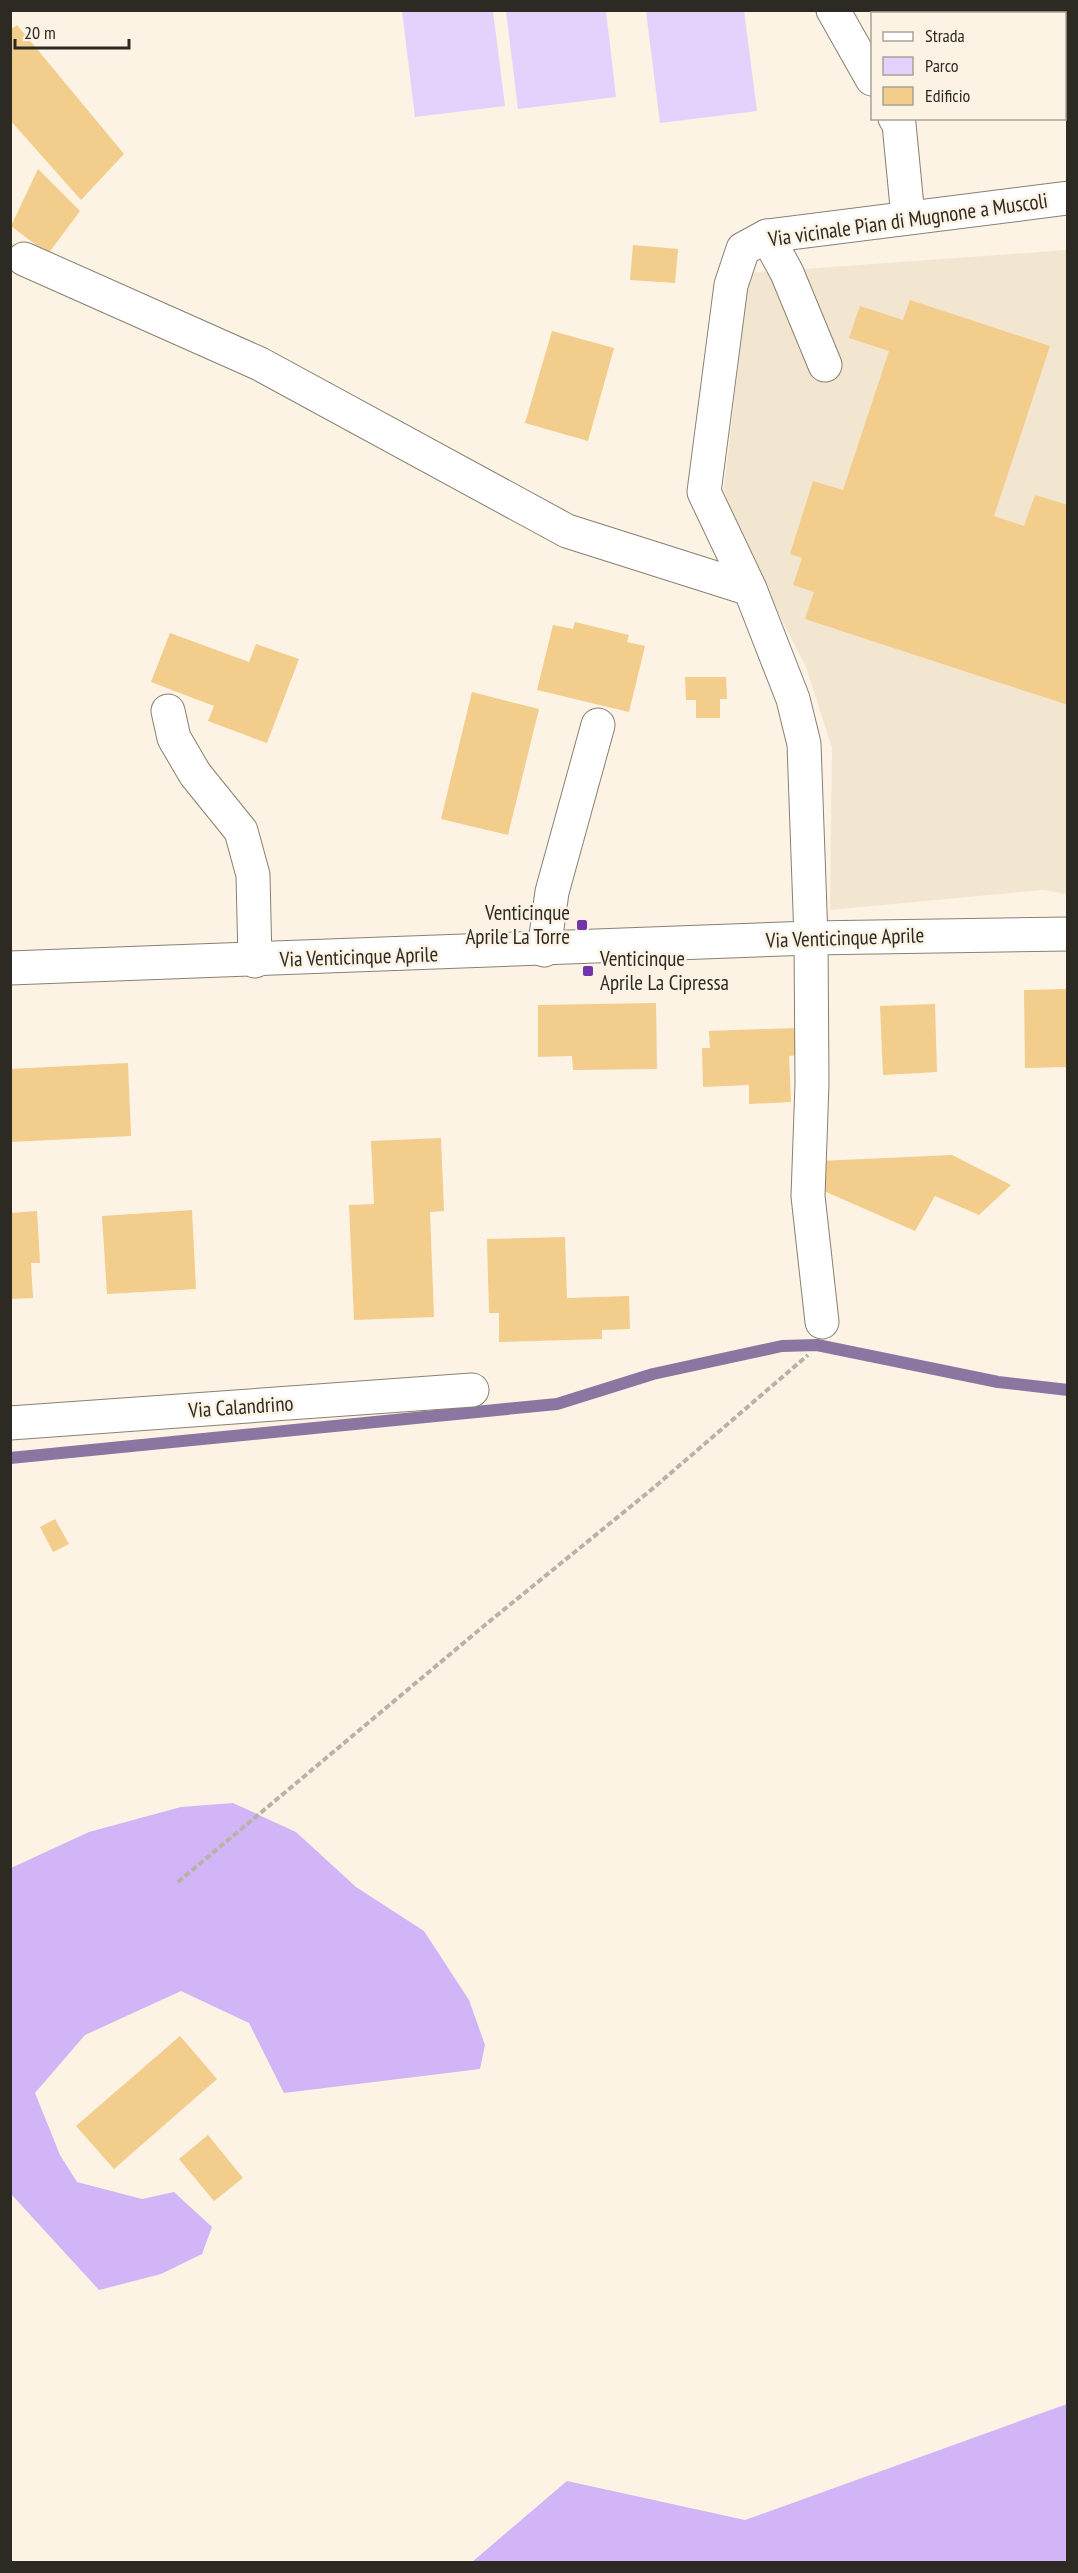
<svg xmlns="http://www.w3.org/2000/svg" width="1078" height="2573" font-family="'PT Sans Narrow',sans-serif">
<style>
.built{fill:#f3e6d0}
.green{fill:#e3d2fb}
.forest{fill:#d1b5f6}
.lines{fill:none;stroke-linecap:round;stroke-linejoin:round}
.stream{stroke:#8a76a0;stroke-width:12}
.building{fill:#f3cd8b}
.minor-casing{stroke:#888072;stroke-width:35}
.path{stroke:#b9b2a6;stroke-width:4;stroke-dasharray:6 3;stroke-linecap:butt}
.minor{stroke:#fff;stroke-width:33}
.poi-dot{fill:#7235ab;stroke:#fcf3e4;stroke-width:2}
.labels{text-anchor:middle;stroke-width:5;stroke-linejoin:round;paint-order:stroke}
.street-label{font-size:21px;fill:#2d2a24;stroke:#fcf3e4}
.poi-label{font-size:21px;fill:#2d2a24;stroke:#fcf3e4;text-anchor:end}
</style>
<rect width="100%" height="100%" fill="#fcf3e4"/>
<polygon class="built" points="1067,250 1067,894 1043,890 830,910 832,748 806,667 736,531 724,488 749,273"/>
<g class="green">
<polygon points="402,11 493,11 505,106 415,117"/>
<polygon points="506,11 606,11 616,97 518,109"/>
<polygon points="646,11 744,11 757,111 660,123"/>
</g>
<g class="forest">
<polygon points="233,1803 296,1832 356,1887 424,1931 469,2000 485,2045 480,2069 284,2093 249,2023 181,1991 85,2035 35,2093 60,2155 77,2182 142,2199 174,2192 212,2227 202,2254 161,2274 99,2290 11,2194 11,1868 89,1832 181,1807"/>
<polygon points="1067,2404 1067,2562 472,2562 567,2481 745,2520"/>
</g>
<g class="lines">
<polyline class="stream" points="10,1458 557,1404 653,1374 782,1346 817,1345 998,1382 1068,1390"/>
</g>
<g class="building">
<polygon points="17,25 124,154 81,200 10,120 10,30"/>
<polygon points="38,169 80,211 48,254 11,226"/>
<polygon points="633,245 678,249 675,283 630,280"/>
<polygon points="910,300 1050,346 994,516 1024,526 1035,495 1068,505 1068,705 805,619 814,592 793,585 802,558 790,554 813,481 843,490 889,351 849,338 860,306 903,320"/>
<polygon points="552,331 614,348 588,441 525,423"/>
<polygon points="575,622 629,635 627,642 645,646 629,712 537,690 553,625 573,629"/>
<polygon points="170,633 249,662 256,644 299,659 267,743 208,721 214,706 151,682"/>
<polygon points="685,677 726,677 727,699 720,699 720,718 696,718 696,700 686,700"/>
<polygon points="472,692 539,709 508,835 441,819"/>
<polygon points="1068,989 1068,1067 1025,1068 1024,990"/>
<polygon points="656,1003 657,1069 573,1070 572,1056 538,1057 538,1005"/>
<polygon points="935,1004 937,1072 883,1075 880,1006"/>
<polygon points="796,1028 797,1055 789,1056 791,1102 749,1104 749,1085 703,1087 702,1048 710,1048 709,1031"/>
<polygon points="128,1063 131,1136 10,1142 10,1069"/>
<polygon points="441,1138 444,1211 430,1212 434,1317 354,1320 349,1205 374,1204 371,1141"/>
<polygon points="952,1155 1011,1185 979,1215 935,1196 915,1231 824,1191 819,1161"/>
<polygon points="192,1210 196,1289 107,1294 102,1216"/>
<polygon points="37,1211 40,1263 31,1263 33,1298 10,1299 10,1213"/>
<polygon points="565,1237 567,1298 629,1296 630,1329 602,1330 602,1339 499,1342 499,1313 489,1313 487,1239"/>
<polygon points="55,1519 69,1544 53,1552 40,1527"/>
<polygon points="180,2036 217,2079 114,2169 76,2126"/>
<polygon points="208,2135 243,2178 214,2201 179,2159"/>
</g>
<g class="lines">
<defs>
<g id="minor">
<polyline points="833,10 872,79"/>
<polyline points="895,118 899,124 908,217"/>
<polyline points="767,236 787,273 825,365"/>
<polyline points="24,259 260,364 567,531 750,589"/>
<polyline points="168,711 174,738 195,774 241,831 253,875 255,961"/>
<polyline points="544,950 552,892 598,725"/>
<polyline points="10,968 811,938 1068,934"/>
<polyline points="822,1322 808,1196 812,1084 811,938 804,744 793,699 750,589 704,492 731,285 743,249 767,236 1068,198"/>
<polyline points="10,1423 472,1390"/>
</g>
</defs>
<use href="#minor" class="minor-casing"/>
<polyline class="path" points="178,1882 485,1625 651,1490 808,1355"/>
<use href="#minor" class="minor"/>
</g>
<g class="poi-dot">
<rect x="576" y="919" width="12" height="12" rx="3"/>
<rect x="582" y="965" width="12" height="12" rx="3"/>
</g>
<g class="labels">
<g class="street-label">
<text transform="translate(908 220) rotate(-8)" y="7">Via vicinale Pian di Mugnone a Muscoli</text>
<text transform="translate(845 938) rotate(-2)" y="7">Via Venticinque Aprile</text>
<text transform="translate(359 957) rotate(-2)" y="7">Via Venticinque Aprile</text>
<text transform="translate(241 1407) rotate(-4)" y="7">Via Calandrino</text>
</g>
<g class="poi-label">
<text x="570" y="920">Venticinque<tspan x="570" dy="24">Aprile La Torre</tspan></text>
<text x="600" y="966" text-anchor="start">Venticinque<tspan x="600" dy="24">Aprile La Cipressa</tspan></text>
</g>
</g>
<rect width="1078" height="2573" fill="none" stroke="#2d2a24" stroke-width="24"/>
<rect x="871" y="12" width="195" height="108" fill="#fcf3e4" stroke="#a9a397" stroke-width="1.5"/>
<rect x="883" y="32" width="30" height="9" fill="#ffffff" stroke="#a9a397" stroke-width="1.5"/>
<text x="925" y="42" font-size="18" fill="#2d2a24">Strada</text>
<rect x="883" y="57" width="30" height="18" fill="#e3d2fb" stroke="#a9a397" stroke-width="1.5"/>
<text x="925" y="72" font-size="18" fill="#2d2a24">Parco</text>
<rect x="883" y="87" width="30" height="18" fill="#f3cd8b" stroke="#a9a397" stroke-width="1.5"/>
<text x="925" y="102" font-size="18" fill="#2d2a24">Edificio</text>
<path d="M15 39v9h114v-9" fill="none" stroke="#2d2a24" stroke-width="3"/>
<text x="24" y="39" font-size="18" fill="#2d2a24" stroke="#fcf3e4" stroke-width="4.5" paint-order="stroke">20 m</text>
</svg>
